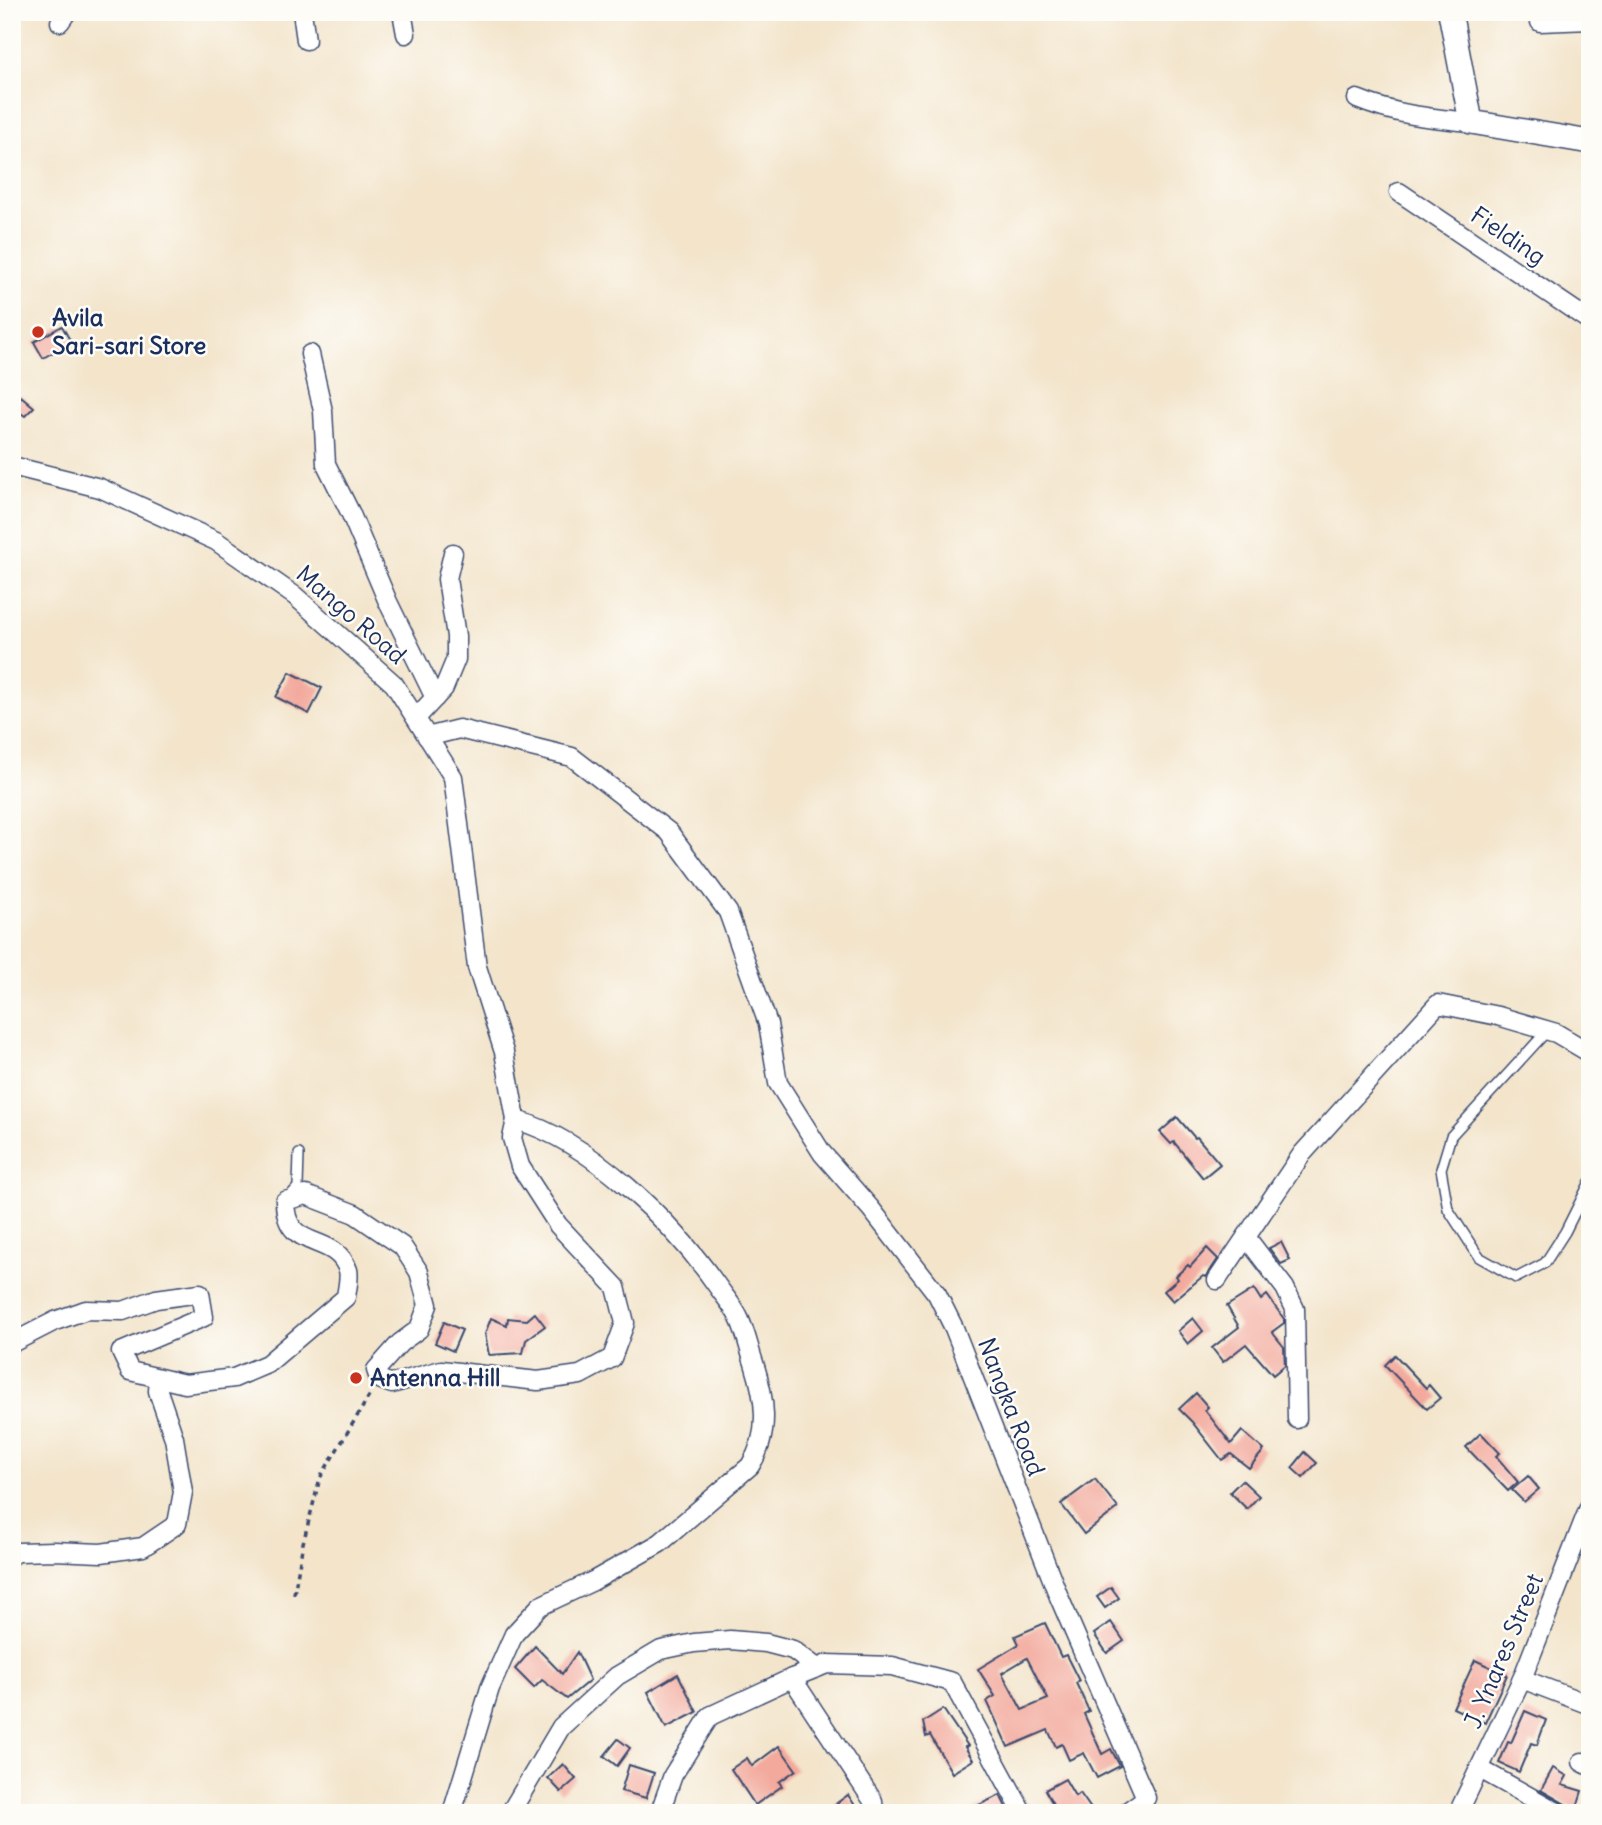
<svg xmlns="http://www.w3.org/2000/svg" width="1602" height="1825" font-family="Delius,sans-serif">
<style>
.building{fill:#f3a99c;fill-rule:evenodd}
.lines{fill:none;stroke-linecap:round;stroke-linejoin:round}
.service-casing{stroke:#3b4a6e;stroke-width:12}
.minor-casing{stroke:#3b4a6e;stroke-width:21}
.tertiary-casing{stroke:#3b4a6e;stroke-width:26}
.path{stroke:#3b4a6e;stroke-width:3.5;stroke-dasharray:5 5;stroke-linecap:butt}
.service{stroke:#fff;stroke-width:9}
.minor{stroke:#fff;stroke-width:18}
.tertiary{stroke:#fff;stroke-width:23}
.poi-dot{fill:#c8321e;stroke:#fdfcf7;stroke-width:2.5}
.labels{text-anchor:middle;stroke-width:5;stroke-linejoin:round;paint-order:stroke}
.street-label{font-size:24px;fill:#1b2f5e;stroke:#fdfcf7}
.poi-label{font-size:24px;font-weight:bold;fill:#1b2f5e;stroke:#fdfcf7;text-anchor:start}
</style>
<rect width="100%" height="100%" fill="#fdfcf7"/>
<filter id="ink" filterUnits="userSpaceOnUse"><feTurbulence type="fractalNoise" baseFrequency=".0143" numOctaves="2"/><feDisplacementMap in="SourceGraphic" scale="14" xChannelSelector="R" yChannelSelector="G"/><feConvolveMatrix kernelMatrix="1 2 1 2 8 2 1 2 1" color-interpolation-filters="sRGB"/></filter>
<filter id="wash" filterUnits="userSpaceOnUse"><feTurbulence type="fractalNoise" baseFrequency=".00686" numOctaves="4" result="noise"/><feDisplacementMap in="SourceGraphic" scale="28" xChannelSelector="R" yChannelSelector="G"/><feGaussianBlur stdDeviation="1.57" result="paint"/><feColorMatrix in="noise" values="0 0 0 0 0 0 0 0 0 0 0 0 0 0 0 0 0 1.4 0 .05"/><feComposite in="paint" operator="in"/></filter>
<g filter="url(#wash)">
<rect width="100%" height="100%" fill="#f3e4ca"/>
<g id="blocks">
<g class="building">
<polygon points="62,326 71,342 43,358 34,342"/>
<polygon points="21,396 34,407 25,416 15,409"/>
<polygon points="290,672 322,688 309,714 276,697"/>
<polygon points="1177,1117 1195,1138 1197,1137 1220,1164 1203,1178 1174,1142 1171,1144 1160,1132"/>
<polygon points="1281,1242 1290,1260 1281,1264 1269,1248"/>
<polygon points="1207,1248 1218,1259 1206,1277 1203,1276 1173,1301 1164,1291 1178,1279 1176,1276 1188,1265 1190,1267"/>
<polygon points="1254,1289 1261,1300 1267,1295 1284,1319 1284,1323 1272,1332 1284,1347 1285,1365 1273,1375 1246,1344 1223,1362 1212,1348 1239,1327 1227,1306"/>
<polygon points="535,1313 545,1326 526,1340 523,1353 489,1355 485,1334 491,1318 507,1325 508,1318 527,1320"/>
<polygon points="1193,1318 1203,1331 1188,1344 1178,1331"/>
<polygon points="444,1322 462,1330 453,1351 435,1343"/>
<polygon points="1395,1355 1426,1388 1429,1385 1440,1398 1427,1409 1385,1365"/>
<polygon points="1196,1393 1208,1407 1205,1410 1231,1444 1242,1431 1264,1450 1249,1468 1231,1454 1222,1460 1192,1422 1179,1409"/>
<polygon points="1481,1433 1500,1453 1496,1456 1518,1482 1508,1491 1466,1447"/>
<polygon points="1305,1452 1317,1463 1303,1478 1292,1468"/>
<polygon points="1528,1476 1539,1489 1524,1502 1512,1490"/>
<polygon points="1095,1479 1118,1508 1084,1534 1061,1504"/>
<polygon points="1242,1480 1259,1496 1247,1509 1230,1492"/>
<polygon points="1111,1587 1119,1598 1105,1608 1097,1597"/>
<polygon points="1111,1622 1124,1641 1107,1653 1094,1634"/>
<path d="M1045 1623 1061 1657 1066 1655 1079 1681 1076 1683 1089 1711 1084 1714 1102 1754 1111 1749 1120 1766 1097 1778 1084 1753 1069 1760 1062 1744 1056 1747 1048 1730 1008 1747 987 1701 995 1696 978 1669 1019 1644 1015 1636ZM1027 1658 1048 1699 1022 1710 1002 1673Z"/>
<polygon points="535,1646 562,1674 577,1652 590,1680 567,1699 542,1680 534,1688 515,1669"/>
<polygon points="1475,1660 1507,1675 1485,1723 1453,1708"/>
<polygon points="678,1674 697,1712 666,1728 648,1692"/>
<polygon points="943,1709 968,1746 965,1747 973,1760 952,1773 930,1735 926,1737 923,1722"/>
<polygon points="1525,1711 1546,1720 1537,1745 1531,1743 1519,1772 1499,1763 1508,1742 1511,1743"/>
<polygon points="618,1739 630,1748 617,1766 604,1756"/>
<polygon points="779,1746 796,1770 779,1782 782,1786 755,1805 731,1769 747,1758 752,1766"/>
<polygon points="563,1764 576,1779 561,1792 548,1778"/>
<polygon points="629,1765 654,1773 646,1798 621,1791"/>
<polygon points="1553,1768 1567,1776 1562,1785 1582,1791 1576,1810 1541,1790"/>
<polygon points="1065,1779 1075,1796 1080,1793 1094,1813 1058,1813 1045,1790"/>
<polygon points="848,1795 860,1813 823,1813"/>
<polygon points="1000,1795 1009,1813 962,1813"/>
</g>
</g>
</g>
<g filter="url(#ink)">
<use href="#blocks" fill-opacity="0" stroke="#3b4a6e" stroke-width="2"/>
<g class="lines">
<defs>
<g id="service">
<polyline points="1588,829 1590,830"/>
<polyline points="1548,1030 1451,1136 1441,1169 1448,1209 1479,1257 1516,1278 1545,1263 1565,1232 1590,1182"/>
<polyline points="289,1197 298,1187 299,1154"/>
</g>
<g id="minor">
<polyline points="302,12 306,40"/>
<polyline points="402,12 406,34"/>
<polyline points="1538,12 1540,22 1590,20"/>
<polyline points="60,22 67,12"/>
<path d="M1357 99C1396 115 1429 118 1471 122"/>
<polyline points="1399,192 1590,321"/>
<polyline points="310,354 323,411 326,464 350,512 388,602 435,698"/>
<polyline points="12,466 100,488 216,541 295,596 394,684 453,777 477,967 504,1052 516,1120"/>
<polyline points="416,718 444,688 456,659 456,636 447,579 453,553"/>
<polyline points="427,737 459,729 572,757 669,832 728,912 768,1024 778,1083 822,1153 871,1209 937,1294 954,1328 1059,1597 1146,1798 1125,1813"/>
<polyline points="1246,1237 1285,1288 1295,1309 1297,1419"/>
<polyline points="1217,1280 1302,1154 1438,1004 1498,1016 1556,1033 1590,1053"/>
<path d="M12 1343 55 1321 86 1310 123 1311 156 1299 200 1293 204 1317 121 1352 130 1371 185 1384 234 1378 267 1364 346 1297C347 1289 350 1277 348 1270 335 1231 285 1254 285 1201L306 1195 355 1214 402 1246 419 1272 428 1305 419 1329 400 1343 376 1370 379 1379 392 1384 441 1370 538 1381 580 1375 612 1358 625 1323 616 1287 558 1225 520 1166 512 1138 516 1120C591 1141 674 1224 718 1287 725 1297 734 1307 739 1318 746 1332 749 1349 754 1363 765 1398 771 1433 750 1466L660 1543 593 1581 540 1606 514 1634 490 1688 452 1813"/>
<polyline points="12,1555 18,1552 54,1551 101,1553 143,1547 177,1524 183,1492 174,1438 158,1391 159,1379"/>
<polyline points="792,1678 873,1801 874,1813"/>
<polyline points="1522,1679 1590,1705"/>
<polyline points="1582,1762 1590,1766"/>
<polyline points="1480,1769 1559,1813"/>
<polyline points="510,1813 561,1727 617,1676 661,1650 694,1643 730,1640 766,1643 793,1650 817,1668"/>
<polyline points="662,1813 662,1806 673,1775 710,1716 792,1678 827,1664 892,1666 952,1682 1023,1813"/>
<polyline points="1458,1813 1522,1679 1590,1505"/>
</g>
<polyline id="tertiary" points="1450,12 1471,122 1590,142"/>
</defs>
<use href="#service" class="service-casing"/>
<use href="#minor" class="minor-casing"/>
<use href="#tertiary" class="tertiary-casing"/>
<polyline class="path" points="294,1594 303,1543 320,1478 371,1393"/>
<use href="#service" class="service"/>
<use href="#minor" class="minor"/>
<use href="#tertiary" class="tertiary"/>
</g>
</g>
<g class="poi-dot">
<circle cx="38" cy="332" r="7"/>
<circle cx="356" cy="1378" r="7"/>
</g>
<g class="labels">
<g class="street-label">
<text transform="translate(1508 236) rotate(34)" y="8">Fielding</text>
<text transform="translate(351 615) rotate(41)" y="8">Mango Road</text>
<text transform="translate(1011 1407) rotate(69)" y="8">Nangka Road</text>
<text transform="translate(1504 1651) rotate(-67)" y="8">J. Ynares Street</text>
</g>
<g class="poi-label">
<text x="52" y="326">Avila<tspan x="52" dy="28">Sari-sari Store</tspan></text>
<text x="370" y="1386">Antenna Hill</text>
</g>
</g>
<rect width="1602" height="1825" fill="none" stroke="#fdfcf7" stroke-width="42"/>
</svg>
